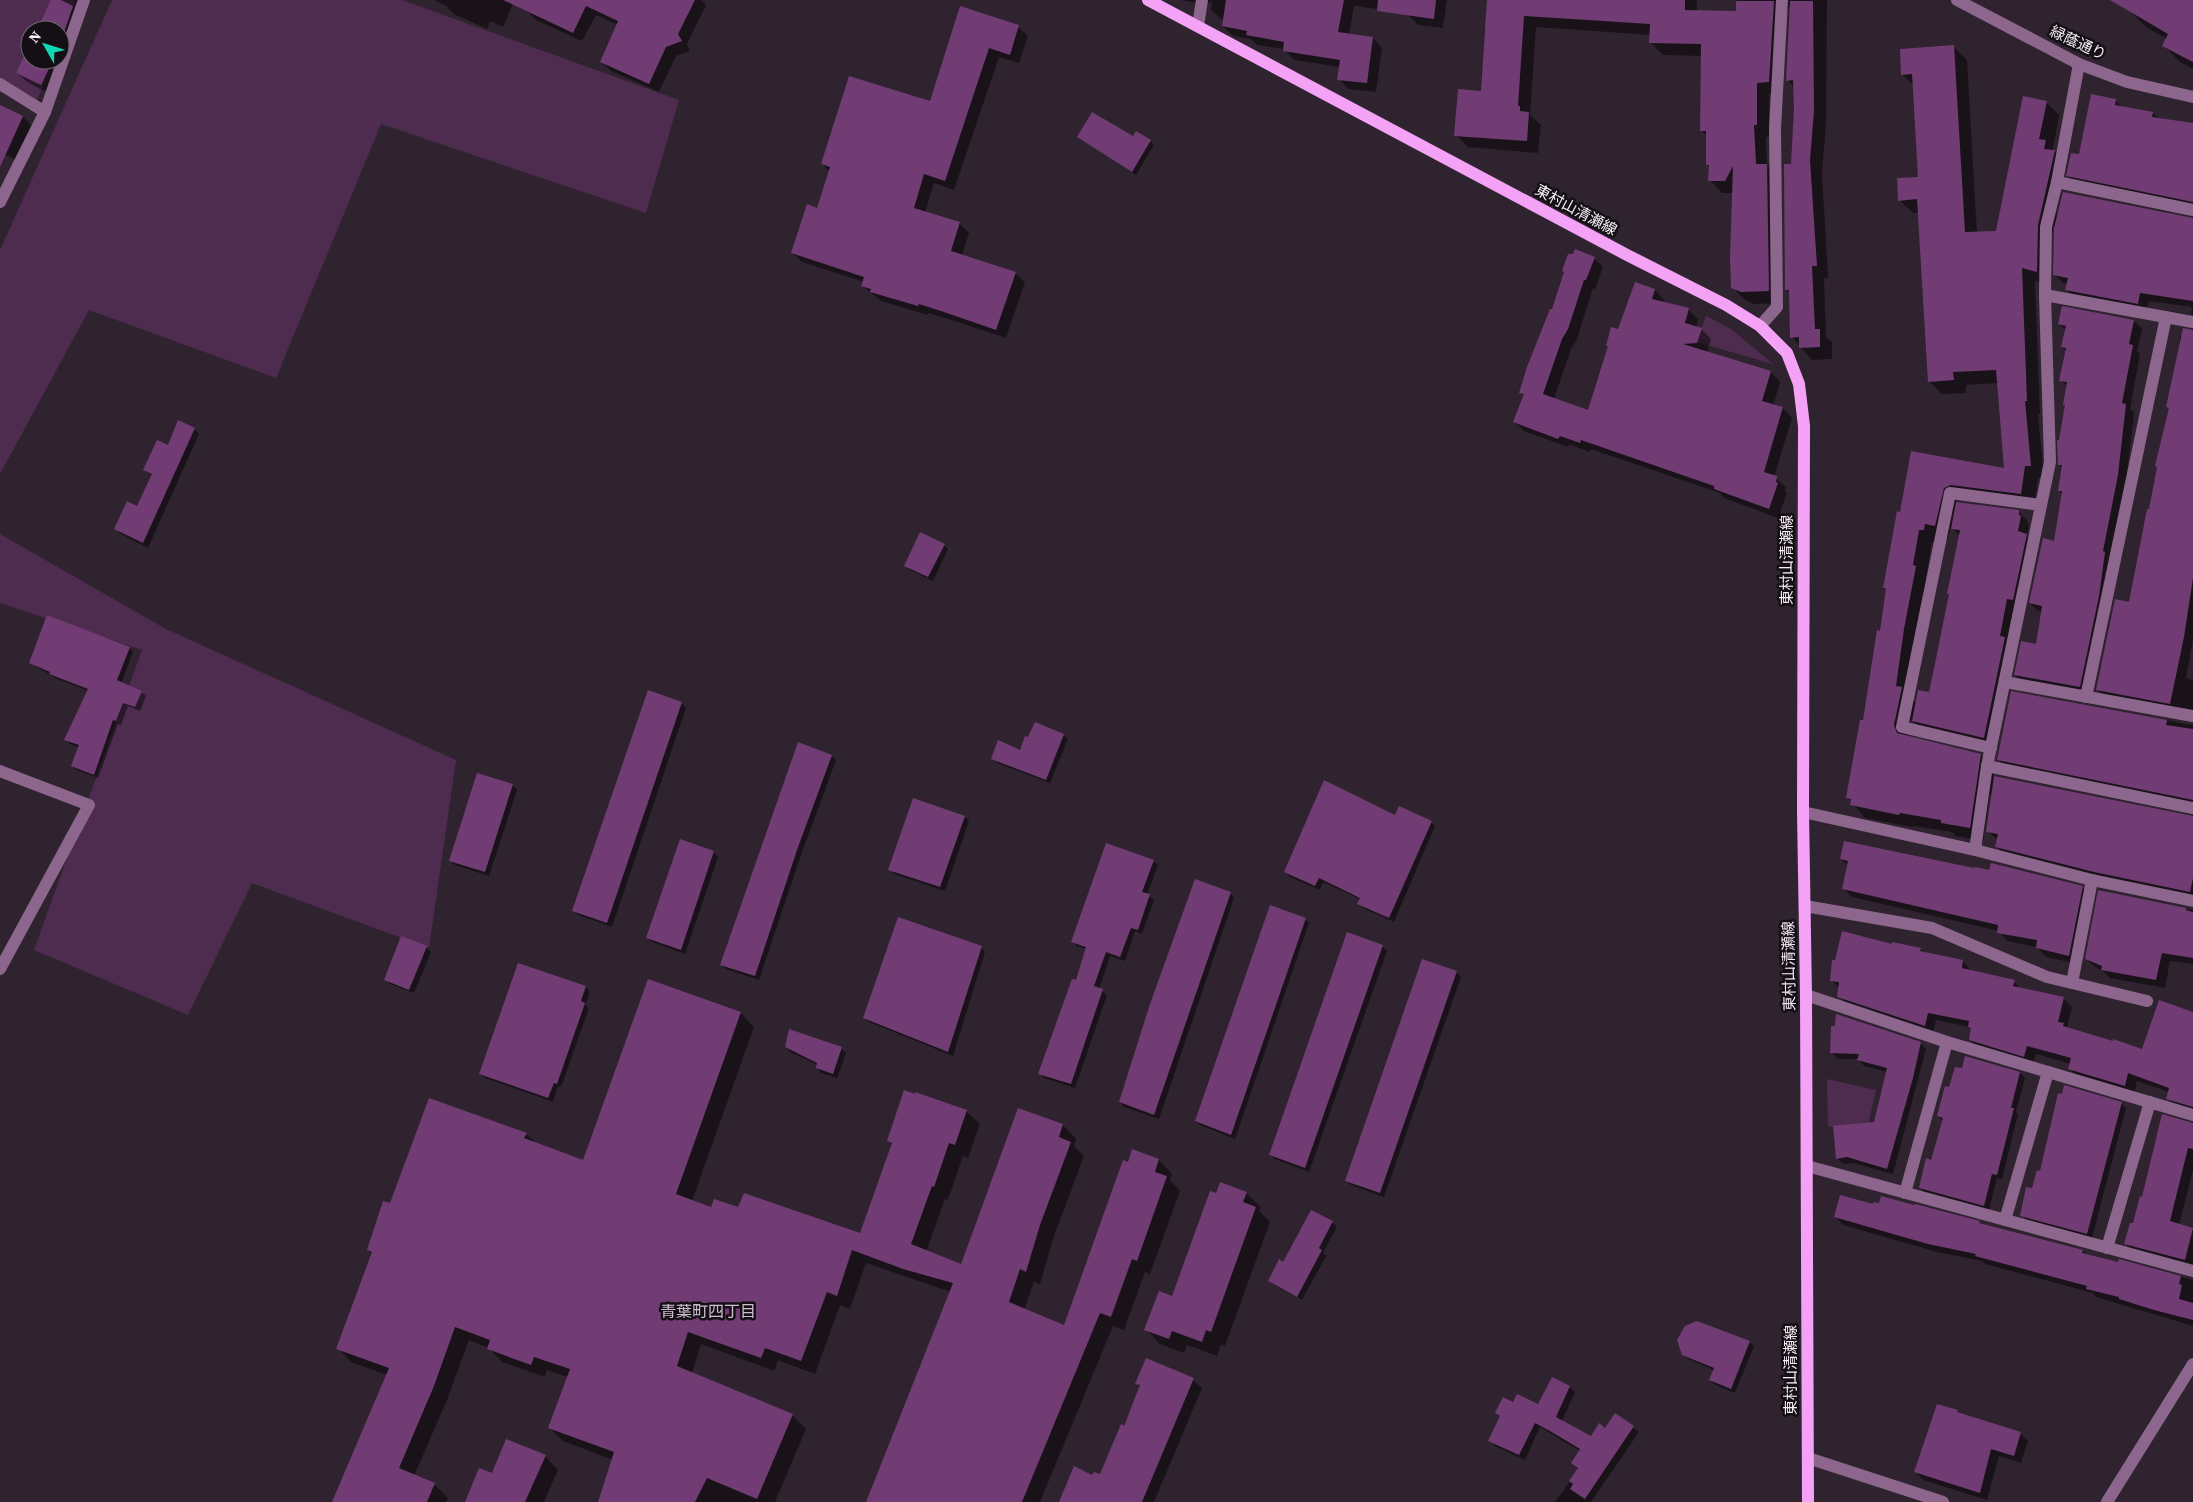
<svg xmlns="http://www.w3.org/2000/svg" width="2193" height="1502" font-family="'Source Serif 4','Noto Sans JP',serif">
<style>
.green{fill:#4e2c4f}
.shadow{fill:#0007;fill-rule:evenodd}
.building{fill:#713c74}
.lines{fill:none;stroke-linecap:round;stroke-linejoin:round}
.minor{stroke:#8d668e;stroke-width:12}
.major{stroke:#f4a2f6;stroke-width:12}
.labels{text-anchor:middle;stroke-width:5;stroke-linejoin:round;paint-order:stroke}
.street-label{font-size:15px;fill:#f7eef7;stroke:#140f15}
.neighbourhood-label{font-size:16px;fill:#cfbecf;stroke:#140f15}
</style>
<rect width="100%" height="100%" fill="#302330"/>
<g class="green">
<polygon points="0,0 76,0 60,41 60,30 30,30 30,60 53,60 35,105 0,81"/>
<polygon points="112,0 402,0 679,100 646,213 381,124 276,378 89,310 0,474 0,250"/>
<polygon points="1706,316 1731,329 1773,364 1696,342"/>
<polygon points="0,534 166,629 456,760 429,948 252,883 188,1015 34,950 142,650 0,603"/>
<polygon points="1827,1079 1876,1090 1866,1134 1828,1126"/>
</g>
<g class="shadow">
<polygon points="53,0 91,0 86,7 50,94 27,82 17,73 30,46 30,60 60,60 60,30 38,30"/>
<polygon points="434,0 509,0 513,4 503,27 490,21 487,29 454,14 445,5"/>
<polygon points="532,0 701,0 706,5 687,44 690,51 676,56 659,92 611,71 601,61 618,25 596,15 582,41 536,20 527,10"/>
<polygon points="1179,0 1447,0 1443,28 1418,25 1408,15 1408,13 1354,6 1349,35 1373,38 1382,48 1376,92 1348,89 1339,79 1340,67 1294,60 1284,49 1257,45 1251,39 1233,36 1223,26 1224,20 1221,19 1211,10 1212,2 1206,4"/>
<polygon points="1488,0 1697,0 1697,11 1737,12 1737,0 1827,0 1826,124 1822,173 1828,278 1824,278 1826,337 1832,342 1832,359 1812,360 1792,337 1790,293 1786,289 1795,88 1787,80 1790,6 1786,12 1781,94 1769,94 1769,137 1766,137 1767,165 1779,177 1780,303 1754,304 1745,300 1732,287 1733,193 1722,193 1710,180 1710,167 1707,164 1707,136 1702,131 1702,56 1663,55 1651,43 1651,35 1536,27 1530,115 1541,125 1538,153 1468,147 1456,135 1482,92"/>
<polygon points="2130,0 2193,0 2193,69 2180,62 2163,45 2167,39 2146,27 2129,10"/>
<polygon points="960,7 1018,27 1028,36 1019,63 999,57 954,190 934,183 925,212 959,223 969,233 962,255 1015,273 1025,282 1006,338 955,321 928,313 928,315 881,301 863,286 864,282 802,262 792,253 818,209 830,172 822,164 931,103"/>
<path d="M1954 47 1967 60 1977 233 1997 232 2046 102 2059 115 2053 149 2067 165 2056 214 2193 219V315L2191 313 2192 307 2149 301 2146 311 2075 299 2067 290 2068 284 2063 283 2055 275 2054 224 2051 239 2050 284 2035 281 2040 414H2038L2044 478H2038L2034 507 1965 498 1956 501V503L2019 512 2027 520 2029 525 2027 536 2035 544 1993 746 1922 729 1911 719 1907 737 1981 755 1994 768 1993 777 2193 817V899L2005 855 1996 846 1998 840 1987 831 1992 794H1990L1983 841 1955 836 1952 832 1913 826 1912 827 1865 818 1847 797 1881 632 1887 590 1884 587 1901 513 1912 452 2005 469 1998 383 1966 385V393L1942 394 1929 381 1919 213H1913L1899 200 1919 178 1914 86 1902 74ZM1951 527 1960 536 1948 593 1950 595 1930 693 1916 703 1909 696 1928 580 1926 578 1932 542 1937 543 1938 536 1948 538Z"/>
<polygon points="2115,100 2122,107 2153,113 2159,119 2193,125 2193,208 2076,184 2068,175"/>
<polygon points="2,107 23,117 32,126 17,160 0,152 0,112"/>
<polygon points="1078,137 1133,138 1150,141 1154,145 1136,175"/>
<polygon points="1594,258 1603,267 1595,289 1593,288 1577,339 1571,349 1554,399 1589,412 1609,347 1607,345 1655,290 1664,300 1663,303 1688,309 1698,319 1696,328 1701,329 1711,339 1707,353 1771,372 1780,382 1773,406 1783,408 1792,418 1774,477 1786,487 1785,491 1787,493 1778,518 1724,498 1720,493 1591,449 1589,452 1569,444 1568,447 1524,431 1514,422 1525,396 1521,392 1553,311"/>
<polygon points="2134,321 2142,329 2137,351 2140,354 2130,409 2134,413 2126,483 2087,694 2023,683 2015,675 2037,645 2042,612 2038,611 2030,603 2055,543 2063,494 2059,491 2063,469 2059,465 2068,387 2061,380 2066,351 2062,347 2066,330 2059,324"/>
<polygon points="2193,331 2193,639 2186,678 2193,680 2193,714 2106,698 2097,690 2130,603 2150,511 2160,449 2170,409 2168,407 2179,353 2180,336 2187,337"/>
<polygon points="194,429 199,434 148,548 121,534 116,529 138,508 153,476 145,470 168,446"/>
<polygon points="944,545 948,549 933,581 910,570 906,566"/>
<polygon points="129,648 133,652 121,684 141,692 146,696 140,711 128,706 121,725 118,724 98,778 77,770 72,765 80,748 70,744 66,740 89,691 55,678 31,663"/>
<polygon points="2012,693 2193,725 2193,806 2006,768 1998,759"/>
<polygon points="682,703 686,708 612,927 578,915 574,910"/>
<polygon points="1063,735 1068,739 1050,783 997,763 993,758 1021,751"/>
<polygon points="832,756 836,760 801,855 759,980 726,969 722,965"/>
<polygon points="512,785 517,790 489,876 455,865 450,861"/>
<polygon points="965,817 969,821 945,891 894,874 890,869"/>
<polygon points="1396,817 1431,822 1435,826 1394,922 1363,908 1358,904 1360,899 1323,882 1320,890 1290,877 1286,872"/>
<polygon points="680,841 714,852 718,857 685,954 652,942 647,938"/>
<polygon points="1841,859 1975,870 2082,887 2091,896 2078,964 2046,957 2037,947 2007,941 1999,931 1852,897 1843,888 1848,866"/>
<polygon points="1153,861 1158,865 1147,895 1154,900 1142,934 1135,931 1125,961 1110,956 1099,989 1107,995 1075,1088 1044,1078 1040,1073 1077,981 1087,949 1077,946 1073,941"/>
<polygon points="2099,891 2193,910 2193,964 2170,961 2165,988 2110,978 2104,972 2095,967 2086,959"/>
<polygon points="1230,893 1234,898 1159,1119 1124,1107 1120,1102"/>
<polygon points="1305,919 1309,923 1235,1139 1200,1125 1196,1121"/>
<polygon points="1382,946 1387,951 1309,1172 1275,1159 1270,1155"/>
<polygon points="1893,946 1920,949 1924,953 1963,961 1971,971 2014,982 2021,989 2063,998 2072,1007 2067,1028 2143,1050 2193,1013 2193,1112 2176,1107 2168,1098 2169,1092 2137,1081 2134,1094 2078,1078 2070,1069 2071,1064 2036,1054 2033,1064 1979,1048 1970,1040 1972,1030 1970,1027 1936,1020 1933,1034 1847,1005 1839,996 1839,988 1832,981"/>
<polygon points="426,947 431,952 414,993 390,984 385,979"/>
<polygon points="981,947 985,952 953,1056 869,1022 864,1017"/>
<polygon points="1423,961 1457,972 1461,977 1384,1197 1351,1185 1346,1181"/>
<polygon points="519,964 586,987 590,992 585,1005 589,1008 561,1087 558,1086 553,1102 485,1078 481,1073"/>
<polygon points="649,981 741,1013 754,1027 692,1201 711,1209 739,1209 861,1234 892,1145 888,1141 966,1111 980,1124 968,1158 963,1156 948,1200 945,1199 926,1252 961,1265 1018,1109 1063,1125 1076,1139 1074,1146 1084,1156 1053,1239 1040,1284 1034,1282 1024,1310 1064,1327 1133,1151 1159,1160 1172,1174 1170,1180 1180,1191 1150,1274 1145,1272 1124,1330 1113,1326 1040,1502 867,1502 951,1292 866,1263 850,1309 840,1305 815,1374 778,1360 774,1371 701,1344 692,1373 792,1415 806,1429 775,1502 599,1502 613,1460 563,1441 550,1428 568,1377 547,1370 545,1377 502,1362 489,1348 469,1340 447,1400 414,1476 434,1484 448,1498 446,1502 333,1502 387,1375 351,1362 338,1348 373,1254 368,1250 391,1204 526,1134 537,1144 584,1161"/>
<polygon points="1920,1043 1926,1049 1893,1174 1853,1163 1843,1164 1837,1158 1875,1123 1887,1072 1864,1066 1858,1059 1838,1059 1832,1053"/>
<polygon points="786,1047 841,1048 846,1053 837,1078 821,1073 817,1068 818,1065 790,1052"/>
<polygon points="1966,1057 2020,1073 2025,1078 2016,1112 2018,1114 2002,1179 1997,1178 1989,1210 1925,1193 1920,1188 1932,1161 1943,1121 1938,1116 1950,1088 1963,1070"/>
<polygon points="2121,1103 2126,1108 2092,1238 2026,1220 2022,1215 2041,1172"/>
<polygon points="2193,1124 2193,1170 2179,1225 2193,1229 2193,1268 2134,1252 2125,1243 2143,1199"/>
<polygon points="1246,1193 1261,1207 1259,1211 1270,1222 1225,1346 1221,1344 1217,1356 1187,1345 1184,1353 1160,1344 1146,1329 1173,1298"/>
<polygon points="1874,1205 2083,1251 2088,1256 2119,1264 2120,1261 2193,1280 2193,1326 2096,1297 2093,1293 1985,1264 1982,1261 1937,1252 1843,1225 1835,1216"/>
<polygon points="1332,1222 1337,1227 1323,1253 1326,1256 1302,1300 1274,1285 1269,1281 1284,1264"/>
<polygon points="1749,1342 1754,1346 1735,1393 1715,1385 1710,1380 1714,1370 1688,1359 1683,1354"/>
<polygon points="1193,1380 1202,1388 1154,1502 1060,1502 1093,1477 1101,1476 1141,1387 1137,1383"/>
<polygon points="1569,1387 1575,1392 1562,1421 1591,1437 1606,1429 1615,1415 1639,1432 1591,1502 1555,1502 1579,1469 1572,1463 1580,1451 1540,1427 1525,1460 1495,1446 1489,1440 1500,1417 1497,1413 1514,1404 1539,1405"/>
<polygon points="1957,1411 1960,1415 2020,1433 2028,1441 2021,1463 1999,1456 1987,1500 1923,1480 1916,1472"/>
<polygon points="545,1456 558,1470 544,1502 467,1502 492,1475"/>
</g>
<g class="building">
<polygon points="51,0 61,0 73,6 60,44 60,30 37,30"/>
<polygon points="503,0 695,0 678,34 682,41 666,47 649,84 600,62 618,21 586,6 573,33"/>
<polygon points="1226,0 1344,0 1338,32 1373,37 1367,83 1337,80 1340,60 1283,51 1284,42 1246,35 1247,31 1222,26"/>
<polygon points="1378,0 1436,0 1434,19 1377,11"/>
<polygon points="1487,0 1685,0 1685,10 1736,11 1736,1 1774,1 1769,82 1757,83 1757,125 1754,125 1756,164 1767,164 1769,291 1741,292 1731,288 1730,259 1733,166 1725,181 1708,181 1709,165 1706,165 1706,131 1700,131 1701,44 1649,43 1650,24 1524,16 1518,106 1520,106 1520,111 1529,112 1527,141 1454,136 1458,89 1481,91"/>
<polygon points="2110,0 2193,0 2193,62 2162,46 2168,34"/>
<polygon points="1790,1 1813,1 1814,111 1810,160 1817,266 1812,266 1815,329 1820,329 1820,347 1799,348 1799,337 1790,338 1789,290 1785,290 1784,164 1791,164 1794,108 1793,80 1786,81"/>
<polygon points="960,6 1019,25 1010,55 989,48 945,181 924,174 914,208 960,222 951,251 1016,272 996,330 944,312 919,304 918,306 870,292 871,289 861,286 864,277 791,253 807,204 817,208 830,167 821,164 849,76 930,101"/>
<polygon points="30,44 30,60 53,60 41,85 16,73"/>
<polygon points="1954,45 1965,232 1996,231 2023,96 2047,101 2039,139 2046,140 2044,149 2055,150 2038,225 2037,272 2022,268 2027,401 2025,401 2031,466 2025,466 2021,494 1951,485 1944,488 1935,526 1925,524 1924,530 1919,530 1913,565 1916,566 1904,629 1896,686 1902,687 1894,725 1897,733 1981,754 1970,828 1941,823 1941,820 1900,813 1899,815 1850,805 1851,799 1846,798 1860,720 1863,720 1877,630 1880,631 1886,588 1883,588 1897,511 1900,512 1911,451 2004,468 1996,370 1953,372 1954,380 1928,382 1917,199 1898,201 1897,178 1918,177 1912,74 1901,75 1900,49"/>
<polygon points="2091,94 2116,99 2115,105 2153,112 2152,117 2193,123 2193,202 2066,176 2071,153 2079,154"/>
<polygon points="0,105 23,116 0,167"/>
<polygon points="1092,112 1133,136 1136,131 1151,140 1132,172 1077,137"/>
<polygon points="2063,192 2193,218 2193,301 2140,293 2138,304 2065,290 2068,278 2053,275 2054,228"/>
<polygon points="1575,249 1595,257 1586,280 1584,280 1568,329 1562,339 1543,394 1588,410 1608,346 1606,346 1611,327 1618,329 1635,282 1655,289 1652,299 1689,308 1685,323 1702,328 1697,343 1683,344 1771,371 1762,401 1783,407 1764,472 1777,476 1776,482 1778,483 1769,509 1714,489 1714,486 1581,440 1580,443 1560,436 1558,439 1513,422 1524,394 1519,393 1527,367 1550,309 1552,309 1564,272 1562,271 1568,254 1573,254"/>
<polygon points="2062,306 2134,320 2129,344 2133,345 2122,403 2126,404 2118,475 2103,551 2105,552 2099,596 2080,687 2014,675 2021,641 2036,644 2042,606 2029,603 2043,538 2054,541 2062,491 2058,491 2062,465 2058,465 2057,440 2059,440 2065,405 2063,405 2067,382 2059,381 2066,348 2061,347 2066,326 2058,324"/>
<polygon points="2183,328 2193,330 2193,578 2184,637 2170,704 2096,690 2115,599 2129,602 2147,509 2149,509 2157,467 2155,466 2169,408 2166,407"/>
<polygon points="178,420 195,428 143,543 114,529 127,501 137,506 152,474 143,470 157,440 168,445"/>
<polygon points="1956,502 2019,510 2019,515 2021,516 2018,531 2027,534 2013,600 2007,599 2000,636 2005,637 1984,738 1912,721 1918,690 1929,692 1935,664 1949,594 1947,594 1960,530 1951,529"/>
<polygon points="920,532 945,544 928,577 904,566"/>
<polygon points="47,615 130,647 117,680 142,691 135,707 123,703 116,721 113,720 94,775 71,766 79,745 64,740 88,689 49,674 50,672 29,663"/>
<polygon points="648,690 682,702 607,923 572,911"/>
<polygon points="2011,691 2167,720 2166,725 2193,729 2193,800 1997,760"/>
<polygon points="1035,722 1064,734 1046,780 991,759 998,740 1020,750 1025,736 1028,737"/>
<polygon points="798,742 832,755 797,850 755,976 720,965"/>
<polygon points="477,773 513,784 485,872 449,861"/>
<polygon points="1994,776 2193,816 2193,878 2190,892 2094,872 1995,847 1998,834 1986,832"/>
<polygon points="1324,780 1395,815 1399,806 1432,821 1389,918 1357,904 1360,898 1319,878 1315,886 1284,872"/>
<polygon points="913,798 965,816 940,887 888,870"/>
<polygon points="680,839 714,851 681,950 646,938"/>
<polygon points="1844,841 1974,868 1975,867 1989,870 1991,863 2083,886 2069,956 2036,948 2037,940 1997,933 1998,925 1842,889 1848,861 1840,859"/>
<polygon points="1106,843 1154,860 1142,892 1150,894 1138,930 1131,928 1120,957 1106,952 1094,986 1103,989 1071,1084 1038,1074 1072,979 1076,980 1086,947 1071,942"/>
<polygon points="1195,879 1231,892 1154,1115 1119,1102 1150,1004"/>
<polygon points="2098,890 2186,908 2186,910 2193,912 2193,958 2162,953 2156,980 2101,970 2102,966 2085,959"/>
<polygon points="1270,905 1306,918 1231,1135 1195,1121"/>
<polygon points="898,917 982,946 948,1052 863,1018"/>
<polygon points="1842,931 1892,944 1892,942 1921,948 1920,951 1963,960 1962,968 2015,980 2013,986 2064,997 2058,1022 2064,1023 2063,1026 2113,1041 2113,1039 2142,1049 2159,1000 2193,1012 2193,1107 2166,1099 2169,1088 2128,1073 2125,1086 2068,1069 2071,1058 2027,1046 2024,1057 1969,1040 1971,1028 1968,1027 1969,1021 1928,1013 1925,1026 1837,997 1839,982 1830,981 1832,960 1835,960"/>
<polygon points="1347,932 1383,945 1305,1168 1269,1155"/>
<polygon points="401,936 427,946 409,990 384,980"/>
<polygon points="1422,959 1457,971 1380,1193 1345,1181"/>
<polygon points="518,963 586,986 581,1001 585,1003 557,1084 554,1083 548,1098 479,1074"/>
<polygon points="648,979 741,1012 676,1194 711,1207 714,1199 738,1207 744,1193 860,1233 892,1143 887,1141 904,1090 915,1094 915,1092 967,1110 955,1145 949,1143 934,1187 932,1186 911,1244 961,1264 1018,1108 1063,1124 1059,1137 1071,1142 1040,1225 1026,1272 1020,1269 1009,1302 1064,1325 1123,1160 1128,1162 1132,1149 1159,1159 1155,1172 1167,1176 1137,1261 1132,1259 1111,1317 1100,1313 1022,1502 866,1502 953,1283 903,1269 852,1250 837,1296 827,1292 801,1361 765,1348 761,1358 688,1332 677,1366 793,1414 757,1499 707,1478 695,1502 598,1502 614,1452 548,1428 570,1369 534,1357 531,1365 487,1349 490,1340 455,1327 434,1386 399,1468 435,1483 427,1502 332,1502 389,1368 336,1349 372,1252 367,1250 383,1201 390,1203 429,1098 527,1133 524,1138 583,1160"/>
<polygon points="1836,1014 1921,1042 1913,1078 1887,1169 1847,1157 1836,1159 1833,1126 1874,1122 1887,1068 1857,1060 1859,1054 1830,1053 1831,1026 1835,1026"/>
<polygon points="789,1029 842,1047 833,1074 816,1068 817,1063 785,1047"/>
<polygon points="1965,1056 2020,1072 2011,1108 2014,1108 1997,1175 1992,1174 1984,1206 1919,1188 1926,1158 1931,1160 1943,1118 1937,1116 1945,1086 1949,1087 1955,1067 1962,1068"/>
<polygon points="2064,1085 2122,1102 2087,1234 2020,1216 2026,1187 2032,1188 2037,1170 2040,1171 2058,1093 2062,1094"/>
<polygon points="2162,1114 2193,1123 2193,1149 2188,1148 2170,1221 2193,1228 2185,1260 2124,1244 2130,1223 2133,1223 2140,1196 2142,1197"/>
<polygon points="1220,1182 1247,1192 1243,1202 1256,1207 1211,1332 1206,1330 1202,1342 1172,1331 1169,1339 1144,1330 1159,1291 1172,1296 1210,1191 1216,1193"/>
<polygon points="1840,1195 1873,1204 1873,1202 1879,1203 1881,1196 1914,1205 1915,1204 1980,1221 1979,1223 2083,1250 2082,1253 2118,1262 2119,1259 2181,1276 2179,1284 2182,1285 2179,1299 2193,1303 2193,1320 2154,1310 2119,1299 2119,1297 2086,1289 2087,1286 1975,1256 1976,1254 1928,1244 1834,1217"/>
<polygon points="1311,1210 1333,1221 1319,1248 1322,1250 1297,1297 1268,1281 1279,1259 1283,1262"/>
<polygon points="1697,1321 1750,1341 1731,1389 1709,1380 1714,1368 1682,1355 1677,1340 1685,1326"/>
<polygon points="1146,1358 1194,1378 1142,1502 1059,1502 1074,1466 1092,1475 1094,1472 1100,1474 1121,1424 1124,1426 1140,1385 1135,1384"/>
<polygon points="1552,1377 1570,1386 1556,1417 1591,1436 1599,1423 1605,1428 1615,1413 1634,1426 1585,1499 1570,1489 1573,1484 1569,1481 1578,1468 1571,1463 1580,1449 1550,1431 1535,1423 1519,1455 1488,1441 1500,1416 1495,1413 1503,1397 1513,1402 1517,1394 1538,1404"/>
<polygon points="1937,1404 1958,1410 1957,1412 2021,1432 2014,1456 1991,1449 1980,1493 1914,1472"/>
<polygon points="506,1439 546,1455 525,1502 465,1502 479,1468 492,1473"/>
</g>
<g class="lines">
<g class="minor">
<polyline points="1957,0 2079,64 2127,82 2193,97"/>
<polyline points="1198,26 1202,0"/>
<polyline points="0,84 45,112"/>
<polyline points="2057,182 2193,210"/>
<polyline points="0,202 45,112 84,0"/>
<polyline points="2045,295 2193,322"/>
<polyline points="1760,326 1777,307 1775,129 1782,0"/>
<polyline points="2005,682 2193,716"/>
<polyline points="2086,697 2166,317"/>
<polyline points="1991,748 1902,727 1950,493 2041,505"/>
<polyline points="1987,766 2193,808"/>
<polyline points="0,771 89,805 0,969"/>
<polyline points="1803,812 1975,850 2092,880 2193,901"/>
<polyline points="1975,850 1987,766 2050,462 2045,295 2046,227 2057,182 2079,64"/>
<polyline points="1805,906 1932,928 2047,977 2147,1001"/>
<polyline points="2072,983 2092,880"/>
<polyline points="1806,995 1947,1042 2193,1115"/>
<polyline points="1807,1166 2193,1271"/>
<polyline points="1905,1193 1947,1042"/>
<polyline points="2005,1220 2048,1072"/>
<polyline points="2107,1248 2150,1102"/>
<polyline points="1808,1458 1943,1502"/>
<polyline points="2107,1502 2193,1364"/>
</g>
<polyline class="major" points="1148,0 1629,256 1726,305 1760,326 1787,353 1799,384 1804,426 1803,812 1806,995 1808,1502"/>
</g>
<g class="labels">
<g class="street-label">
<text transform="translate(2078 43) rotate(25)" y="5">緑蔭通り</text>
<text transform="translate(1576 210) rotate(28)" y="5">東村山清瀬線</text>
<text transform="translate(1787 560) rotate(-90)" y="5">東村山清瀬線</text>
<text transform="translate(1789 966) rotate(-91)" y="5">東村山清瀬線</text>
<text transform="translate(1791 1370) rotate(-90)" y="5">東村山清瀬線</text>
</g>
<g class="neighbourhood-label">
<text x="708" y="1317">青葉町四丁目</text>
</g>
</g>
<g transform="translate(45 45) rotate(309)"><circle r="24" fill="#140f15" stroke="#6f686f"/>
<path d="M0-4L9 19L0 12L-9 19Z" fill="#13d5b4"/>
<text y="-8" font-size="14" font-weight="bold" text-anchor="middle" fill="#f7eef7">N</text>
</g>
</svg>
